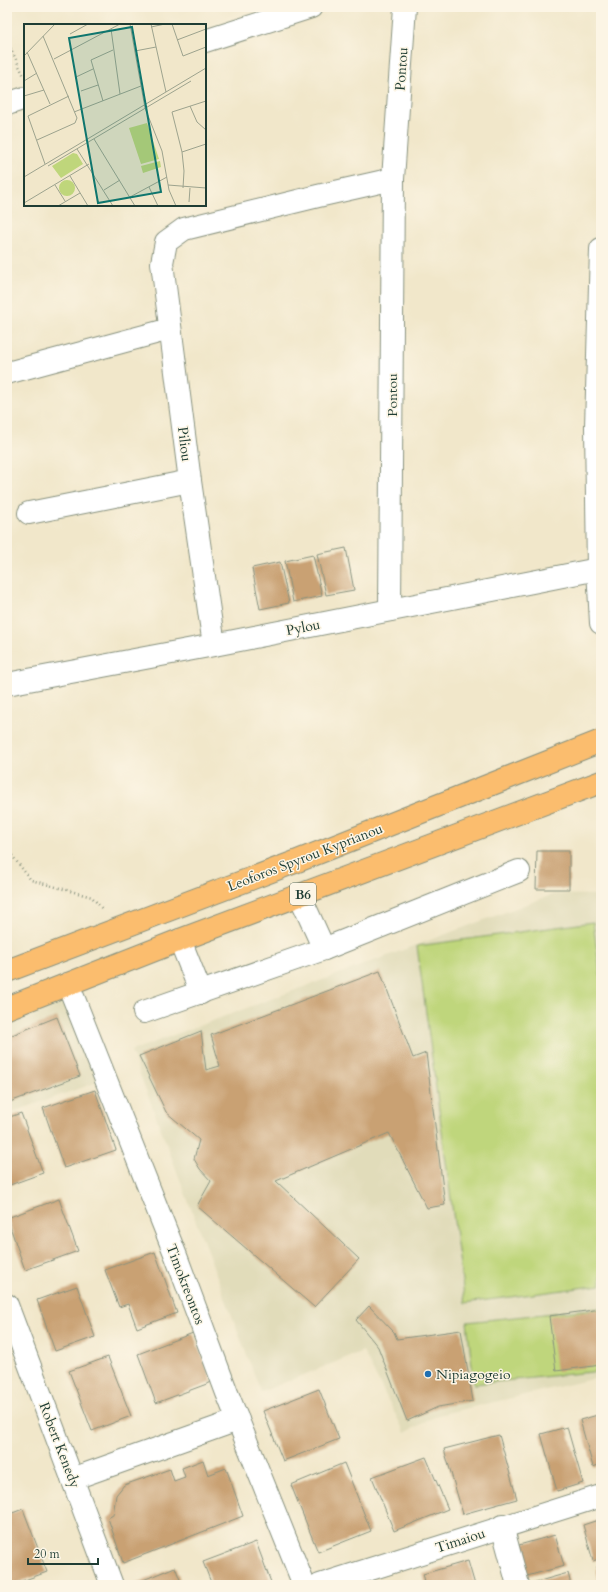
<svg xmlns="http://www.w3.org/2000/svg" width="608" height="1592" font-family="Cardo,serif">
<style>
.built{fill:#e1dcba}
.green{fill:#bfd67b;stroke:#6f8a58}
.building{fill:#c9a173}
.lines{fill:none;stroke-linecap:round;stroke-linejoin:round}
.minor-casing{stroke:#88927f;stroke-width:24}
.major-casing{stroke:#88927f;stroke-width:24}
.path{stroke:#88927f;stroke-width:2.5;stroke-dasharray:1 3;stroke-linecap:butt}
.minor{stroke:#fff;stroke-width:22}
.major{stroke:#fbbd6e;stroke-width:22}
.poi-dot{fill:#1f6fb2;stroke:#fcf5e5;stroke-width:1.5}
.labels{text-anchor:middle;stroke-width:3;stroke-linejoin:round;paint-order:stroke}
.shield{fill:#fcf5e5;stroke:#617469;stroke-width:1}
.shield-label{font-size:13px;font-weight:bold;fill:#1f3d34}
.street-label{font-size:14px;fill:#1f3d34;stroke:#fcf5e5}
.poi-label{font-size:14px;fill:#1f3d34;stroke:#fcf5e5;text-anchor:start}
.inset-road{fill:none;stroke:#9da38e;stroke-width:1}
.view{fill:#0f766e;fill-opacity:0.15;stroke:#0f766e;stroke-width:2}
.inset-edge{fill:none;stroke:#1f3d34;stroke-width:2}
</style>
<rect width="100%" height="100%" fill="#fcf5e5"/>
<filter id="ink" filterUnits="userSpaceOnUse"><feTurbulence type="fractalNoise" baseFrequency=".025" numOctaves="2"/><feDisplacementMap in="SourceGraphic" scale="8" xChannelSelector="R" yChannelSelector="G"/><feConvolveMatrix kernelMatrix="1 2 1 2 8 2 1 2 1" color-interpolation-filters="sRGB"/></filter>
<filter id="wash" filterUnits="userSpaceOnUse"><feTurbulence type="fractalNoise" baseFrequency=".012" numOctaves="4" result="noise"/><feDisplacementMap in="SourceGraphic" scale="16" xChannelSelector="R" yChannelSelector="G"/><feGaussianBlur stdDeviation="0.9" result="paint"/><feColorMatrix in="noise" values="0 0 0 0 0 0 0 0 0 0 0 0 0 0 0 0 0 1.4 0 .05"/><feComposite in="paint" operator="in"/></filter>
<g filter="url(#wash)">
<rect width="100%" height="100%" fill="#f1e7ca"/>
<g class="built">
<polygon points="554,894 597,895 601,920 601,1377 438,1415 405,1433 363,1351 261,1392 131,1051"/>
<polygon points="75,998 109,1078 7,1114 7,1022"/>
</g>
<g class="green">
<polygon points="593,922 601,980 601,1285 465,1303 417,946"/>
<polygon points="601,1308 601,1371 474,1384 467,1322"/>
</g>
<g id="blocks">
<g class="building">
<polygon points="346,548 354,590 326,595 317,554"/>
<polygon points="313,555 322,596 293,602 285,561"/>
<polygon points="280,562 289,603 260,609 252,568"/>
<polygon points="537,851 569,851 569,889 536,889"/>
<polygon points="380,971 413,1058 426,1053 445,1205 427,1208 389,1133 276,1181 359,1259 314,1307 197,1206 211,1181 200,1169 194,1159 199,1140 166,1112 139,1056 201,1031 206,1070 220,1066 211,1035"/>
<polygon points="57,1017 80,1076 7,1103 7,1037"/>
<polygon points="95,1090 116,1150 64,1168 43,1108"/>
<polygon points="21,1113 43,1173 7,1186 7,1118"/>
<polygon points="59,1199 78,1251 25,1270 7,1218"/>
<polygon points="155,1252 177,1313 137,1328 128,1304 119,1307 105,1270"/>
<polygon points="77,1286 95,1337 55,1351 37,1300"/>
<polygon points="369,1306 394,1332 397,1339 461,1330 473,1401 438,1407 407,1421 378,1347 356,1320"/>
<polygon points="601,1309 601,1365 556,1371 549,1316"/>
<polygon points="193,1333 212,1382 156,1403 138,1354"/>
<polygon points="108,1357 131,1416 92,1431 69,1371"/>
<polygon points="319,1389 339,1439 283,1461 263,1411"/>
<polygon points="601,1414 601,1464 593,1467 580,1420"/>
<polygon points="567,1427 583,1483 557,1491 541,1434"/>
<polygon points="499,1435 517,1499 463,1514 444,1449"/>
<polygon points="426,1457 448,1509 394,1531 372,1477"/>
<polygon points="203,1460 208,1475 226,1468 243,1516 123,1563 108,1518 113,1515 116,1495 124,1485 170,1469 174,1481 185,1477 182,1468"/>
<polygon points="344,1463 371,1531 318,1552 291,1485"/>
<polygon points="23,1509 47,1572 11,1585 7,1585 7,1515"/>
<polygon points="601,1519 601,1558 593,1561 583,1525"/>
<polygon points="555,1535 564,1566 527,1576 519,1545"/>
<polygon points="256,1542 272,1585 212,1585 203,1562"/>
<polygon points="468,1561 475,1585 426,1585 423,1574"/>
<polygon points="175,1567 182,1585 131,1585"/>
<rect x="597" y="1567" width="4" height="18"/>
<polygon points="568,1573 571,1585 529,1585 529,1584"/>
</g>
</g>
</g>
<g filter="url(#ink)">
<use href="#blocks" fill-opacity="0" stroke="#88927f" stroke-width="1"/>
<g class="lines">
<defs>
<g id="minor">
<polyline points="205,41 311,7"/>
<polyline points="7,104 25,98"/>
<polyline points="601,249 596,427 598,569 601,623"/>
<polyline points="7,373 170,329"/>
<polyline points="29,513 190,481"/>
<polyline points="390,610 393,179 405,7"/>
<polyline points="214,645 190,481 162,263 166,242 184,229 318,196 393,179"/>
<polyline points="7,684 214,645 598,569"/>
<polyline points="300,896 324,949"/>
<polyline points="180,940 201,993"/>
<polyline points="68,984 176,1256 227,1393 304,1585"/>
<polyline points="144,1012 324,949 519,871"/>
<polyline points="7,1305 112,1585"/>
<polyline points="72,1479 238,1420"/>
<polyline points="502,1526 518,1585"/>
<polyline points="320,1585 601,1496"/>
</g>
<g id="major">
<polyline points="7,971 295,862 601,741"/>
<polyline points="7,1008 180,940 601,782"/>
</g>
</defs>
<use href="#minor" class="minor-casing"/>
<use href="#major" class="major-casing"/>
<g class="path">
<polyline points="7,41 24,76"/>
<polyline points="7,849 31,880 92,897 103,910"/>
</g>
<use href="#minor" class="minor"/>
<use href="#major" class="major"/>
</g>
</g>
<circle class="poi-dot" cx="428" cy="1374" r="4"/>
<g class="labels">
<rect class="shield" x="290" y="883" width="26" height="22" rx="3"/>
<g class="shield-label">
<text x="303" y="899">B6</text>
</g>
<g class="street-label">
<text transform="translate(401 69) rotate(-86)" y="5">Pontou</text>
<text transform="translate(392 395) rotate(-90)" y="5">Pontou</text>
<text transform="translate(185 444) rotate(83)" y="5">Piliou</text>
<text transform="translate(303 627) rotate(-11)" y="5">Pylou</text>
<text transform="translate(305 857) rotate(-21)" y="5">Leoforos Spyrou Kyprianou</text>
<text transform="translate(186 1284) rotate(69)" y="5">Timokreontos</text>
<text transform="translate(60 1445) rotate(69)" y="5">Robert Kenedy</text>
<text transform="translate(460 1540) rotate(-18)" y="5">Timaiou</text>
</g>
<g class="poi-label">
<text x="436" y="1379">Nipiagogeio</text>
</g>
</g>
<g transform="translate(24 24)">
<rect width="182" height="182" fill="#f1e7ca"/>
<path d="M123 99 135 135 117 140 105 104ZM49 129 53 130 59 140 37 154 28 142ZM136 137 137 143 119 149 117 142ZM35 164a8 8 0 1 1 16 0a8 8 0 1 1-16 0Z" fill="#bfd67b"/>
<path class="inset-road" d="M106 0 121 84 138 127 145 166 152 182M127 0 142 68M148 0 159 32 182 23M127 3 141 0M87 5 96 70M46 10 64 0M153 16 182 5M111 27 132 23M3 28 26 80M0 32 31 0M30 35 96 0M52 53 69 45M0 57 13 49M57 67 74 61M0 72 20 66M79 77 67 36 89 26M166 82 173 98 182 106M50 88 117 62M70 115 111 182M13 116 51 99 53 94 19 12M53 125 89 182M158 128 182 120M21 140 4 92 45 72M24 142 167 57M46 152 64 182M0 153 182 44M31 161 41 177M144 161 182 164M125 163 134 182M159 164 160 147 158 128 148 88 182 77M80 166 96 156M106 173 143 153M165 178 166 164M0 179 65 140M34 182 56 169"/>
<path class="view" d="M108 3 137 168 74 179 45 14Z"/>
<rect width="182" height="182" class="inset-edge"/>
</g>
<rect width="608" height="1592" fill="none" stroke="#fcf5e5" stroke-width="24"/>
<path d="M28 1558v6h70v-6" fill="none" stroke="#1f3d34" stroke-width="2"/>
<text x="34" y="1558" font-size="12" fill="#1f3d34" stroke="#fcf5e5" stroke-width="3" paint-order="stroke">20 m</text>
</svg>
